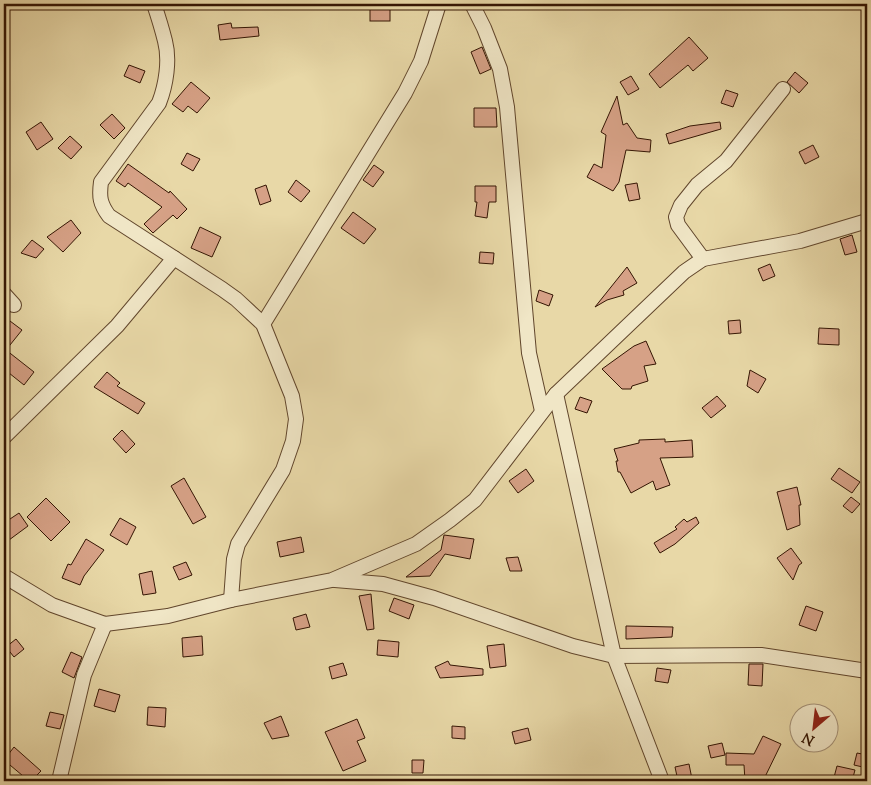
<svg xmlns="http://www.w3.org/2000/svg" width="871" height="785" font-family="'Sorts Mill Goudy',serif">
<style>
.building{fill:#d6a186;stroke:#341503}
.lines{fill:none;stroke-linecap:round;stroke-linejoin:round}
.minor-casing{stroke:#61462c;stroke-width:16}
.minor{stroke:#f0e6c6;stroke-width:14}
</style>
<rect width="100%" height="100%" fill="#e8d8a7"/>
<filter id="stains"><feTurbulence type="fractalNoise" baseFrequency=".004" numOctaves="4"/><feColorMatrix values="0 0 0 0 .2 0 0 0 0 .09 0 0 0 0 .02 0 0 0 .5 -.17"/></filter>
<radialGradient id="worn" r=".72"><stop offset=".6" stop-color="#630" stop-opacity="0"/><stop offset="1" stop-color="#630" stop-opacity=".3"/></radialGradient>
<g class="building">
<rect x="370" y="5" width="20" height="16"/>
<polygon points="231,23 232,28 258,27 259,36 220,40 218,25"/>
<polygon points="689,37 708,58 693,71 688,65 660,88 649,74"/>
<polygon points="482,47 491,69 480,74 471,52"/>
<polygon points="129,65 145,71 140,83 124,76"/>
<polygon points="795,72 808,83 799,93 787,82"/>
<polygon points="631,76 639,89 628,95 620,82"/>
<polygon points="191,82 210,98 197,113 188,106 183,112 172,104"/>
<polygon points="726,90 738,94 733,107 721,103"/>
<polygon points="617,96 623,125 627,123 637,138 651,140 650,152 626,150 619,182 613,191 587,177 594,164 602,168 606,135 601,132"/>
<polygon points="474,108 496,108 497,127 474,127"/>
<polygon points="112,114 125,128 114,139 100,125"/>
<polygon points="41,122 53,139 37,150 26,132"/>
<polygon points="720,122 721,129 669,144 666,134 690,126"/>
<polygon points="70,136 82,147 71,159 58,148"/>
<polygon points="813,145 819,157 805,164 799,152"/>
<polygon points="187,153 200,159 193,171 181,164"/>
<polygon points="128,164 169,193 170,191 187,209 177,219 173,215 153,233 144,224 162,207 128,183 125,187 116,181"/>
<polygon points="374,165 384,172 373,187 363,180"/>
<polygon points="296,180 310,191 301,202 288,192"/>
<polygon points="637,183 640,199 629,201 625,185"/>
<polygon points="266,185 271,201 260,205 255,189"/>
<polygon points="475,186 496,186 496,202 489,202 487,218 475,216 477,202 475,202"/>
<polygon points="353,212 376,229 364,244 341,228"/>
<polygon points="71,220 81,233 63,252 47,237"/>
<polygon points="200,227 221,237 212,257 191,248"/>
<polygon points="852,235 857,252 845,255 840,239"/>
<polygon points="32,240 44,249 36,258 21,253"/>
<polygon points="480,252 494,253 493,264 479,263"/>
<polygon points="770,264 775,276 763,281 758,269"/>
<polygon points="627,267 637,283 623,291 624,295 607,300 595,307"/>
<polygon points="539,290 553,295 549,306 536,301"/>
<polygon points="740,320 741,333 729,334 728,321"/>
<polygon points="10,321 22,330 6,350 34,372 24,385 4,369 4,330"/>
<polygon points="819,328 839,329 839,345 818,344"/>
<polygon points="646,341 656,364 644,366 648,381 632,386 631,389 622,389 602,369 634,346"/>
<polygon points="750,370 766,379 758,393 747,386"/>
<polygon points="107,372 120,383 117,386 145,403 138,414 94,387"/>
<polygon points="717,396 726,406 711,418 702,408"/>
<polygon points="580,397 592,401 587,413 575,409"/>
<polygon points="122,430 135,444 126,453 113,439"/>
<polygon points="665,439 665,442 692,440 693,457 660,458 670,485 656,490 653,481 631,493 620,472 618,472 616,461 618,461 614,449 639,443 639,440"/>
<polygon points="839,468 860,482 852,493 831,479"/>
<polygon points="526,469 534,481 518,493 509,481"/>
<polygon points="184,478 206,517 193,524 171,486"/>
<polygon points="797,487 801,505 799,505 800,525 787,530 777,492"/>
<polygon points="851,497 860,504 852,513 843,506"/>
<polygon points="46,498 70,522 51,541 27,517"/>
<polygon points="19,513 28,526 9,540 4,533 4,523"/>
<polygon points="696,517 699,523 675,544 660,553 654,543 677,529 675,527 684,519 687,522"/>
<polygon points="120,518 136,527 127,545 110,535"/>
<polygon points="444,535 474,539 470,559 445,554 430,576 406,577 441,550"/>
<polygon points="301,537 304,552 280,557 277,542"/>
<polygon points="86,539 104,550 84,576 80,585 62,578 68,564 71,565"/>
<polygon points="791,548 802,563 799,565 793,580 777,558"/>
<polygon points="518,557 522,571 510,571 506,558"/>
<polygon points="186,562 192,575 179,580 173,567"/>
<polygon points="152,571 156,593 143,595 139,574"/>
<polygon points="371,594 374,629 367,630 359,596"/>
<polygon points="394,598 414,605 409,619 389,611"/>
<polygon points="806,606 823,612 816,631 799,625"/>
<polygon points="306,614 310,627 296,630 293,618"/>
<polygon points="626,626 673,627 672,637 626,639"/>
<polygon points="202,636 203,655 183,657 182,638"/>
<polygon points="16,639 24,649 14,657 6,647"/>
<polygon points="378,640 399,642 398,657 377,655"/>
<polygon points="504,644 506,666 490,668 487,646"/>
<polygon points="71,652 82,657 74,678 62,672"/>
<polygon points="448,661 450,665 483,669 483,675 440,678 435,667"/>
<polygon points="343,663 347,675 332,679 329,667"/>
<polygon points="749,664 763,664 762,686 748,685"/>
<polygon points="657,668 671,670 668,683 655,681"/>
<polygon points="99,689 120,695 115,712 94,706"/>
<polygon points="148,707 166,708 165,727 147,725"/>
<polygon points="50,712 64,715 60,729 46,726"/>
<polygon points="281,716 289,736 272,739 264,723"/>
<polygon points="357,719 365,738 357,741 366,761 343,771 325,732"/>
<polygon points="452,726 465,727 465,739 452,738"/>
<polygon points="528,728 531,740 515,744 512,732"/>
<polygon points="763,736 781,744 763,781 745,781 744,765 726,765 726,753 754,754"/>
<polygon points="722,743 725,755 711,758 708,746"/>
<polygon points="14,747 41,771 31,781 29,781 4,760"/>
<polygon points="857,753 867,755 867,768 854,765"/>
<polygon points="412,760 424,760 423,773 412,773"/>
<polygon points="689,764 692,779 678,781 675,767"/>
<polygon points="837,766 855,770 852,781 833,781"/>
</g>
<g class="lines">
<defs>
<g id="minor">
<path d="M154 4C158 16 162 29 165 41 170 60 166 85 159 103L101 182C99 197 100 204 109 216L222 289 236 299 263 324 292 396 296 419 293 441 283 470 238 544 234 559 231 600"/>
<polyline points="472,4 484,28 500,69 507,107 529,353 542,411"/>
<polyline points="703,259 678,225 676,217 681,205 697,185 726,161 783,89"/>
<polyline points="4,294 14,305"/>
<polyline points="263,324 405,93 421,61 439,4"/>
<polyline points="556,394 614,656 662,781"/>
<polyline points="4,437 117,326 174,258"/>
<polyline points="4,576 52,605 105,624 168,616 231,600 332,580 416,544 450,520 475,500 556,394 684,272 703,259 800,241 867,221"/>
<polyline points="335,580 383,584 434,598 573,646 614,656 761,655 867,671"/>
<polyline points="59,781 84,675 105,624"/>
</g>
</defs>
<use href="#minor" class="minor-casing"/>
<use href="#minor" class="minor"/>
</g>
<rect width="871" height="785" fill="none" stroke="#e8d8a7" stroke-width="20"/>
<rect x="5" y="5" width="861" height="775" fill="none" stroke="#341503" stroke-width="2.5"/>
<rect x="10" y="10" width="851" height="765" fill="none" stroke="#341503"/>
<g transform="translate(814 728) rotate(208)"><circle r="24" fill="#f0e6c6" stroke="#a59278"/>
<path d="M0-4L9 19L0 12L-9 19Z" fill="#8f2418"/>
<text y="-8" font-size="14" font-weight="bold" text-anchor="middle" fill="#341503">N</text>
</g>
<rect width="100%" height="100%" filter="url(#stains)"/>
<rect width="100%" height="100%" fill="url(#worn)"/>
</svg>
